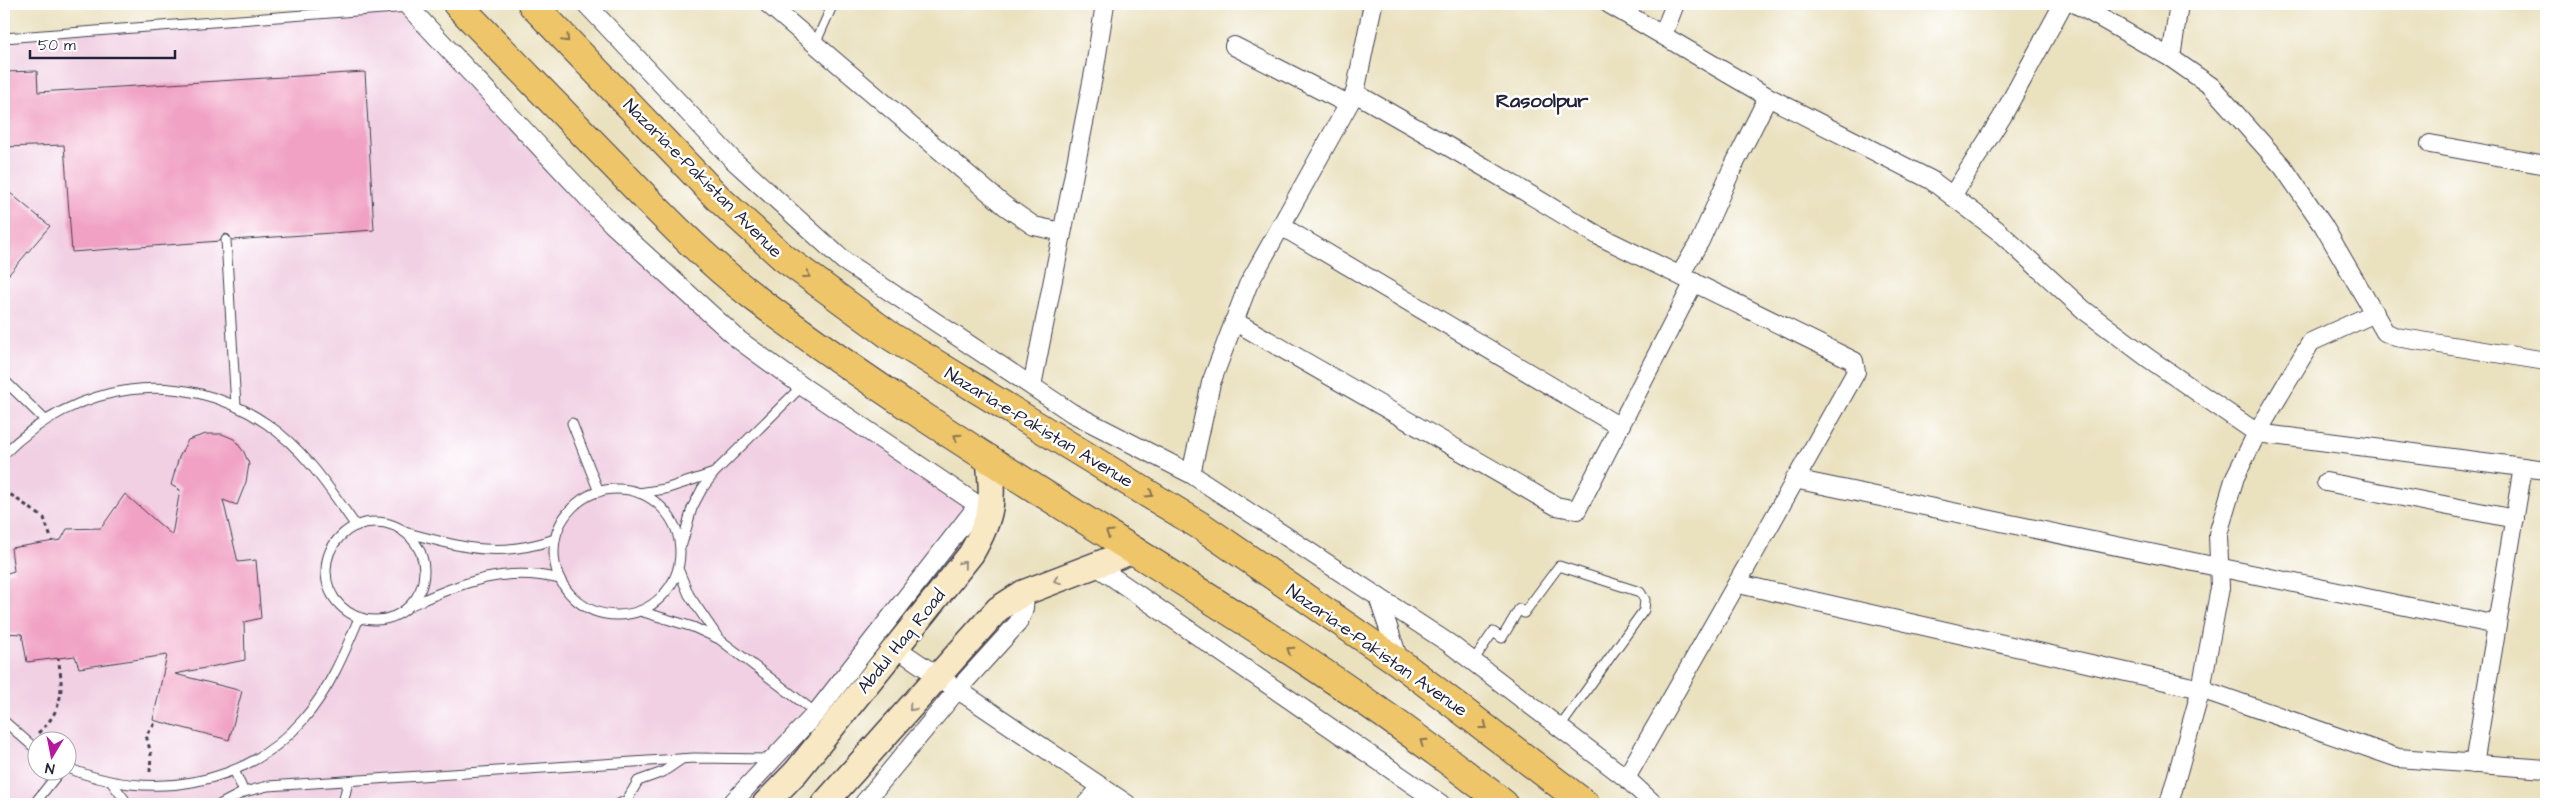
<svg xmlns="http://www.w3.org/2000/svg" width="2550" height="808" font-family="'Architects Daughter',sans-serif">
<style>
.built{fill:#f1d0e3;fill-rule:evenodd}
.building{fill:#f1a2c4}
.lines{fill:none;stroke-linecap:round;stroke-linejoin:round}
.service-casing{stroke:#403f4f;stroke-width:11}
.minor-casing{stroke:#403f4f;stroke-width:20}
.secondary-casing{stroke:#403f4f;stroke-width:28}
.primary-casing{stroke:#403f4f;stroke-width:30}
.path{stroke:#403f4f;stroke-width:3;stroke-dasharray:4 4;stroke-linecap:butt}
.service{stroke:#fff;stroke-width:9}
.minor{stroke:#fff;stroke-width:18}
.secondary{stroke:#f8e8c3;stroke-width:25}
.primary{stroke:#eec569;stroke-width:28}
.oneway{stroke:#887452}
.oneway2{stroke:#988f86}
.labels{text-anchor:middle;stroke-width:5;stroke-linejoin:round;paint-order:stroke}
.street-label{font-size:18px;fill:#22223b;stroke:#fff}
.quarter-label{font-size:20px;font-weight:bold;fill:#22223b;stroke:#fff}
</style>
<rect width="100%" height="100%" fill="#fff"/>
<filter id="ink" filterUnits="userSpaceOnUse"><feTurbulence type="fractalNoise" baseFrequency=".02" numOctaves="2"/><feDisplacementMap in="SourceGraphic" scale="10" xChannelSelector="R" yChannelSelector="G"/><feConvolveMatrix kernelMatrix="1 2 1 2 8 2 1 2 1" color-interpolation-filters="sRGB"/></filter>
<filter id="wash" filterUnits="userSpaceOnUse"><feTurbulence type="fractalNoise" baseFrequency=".0096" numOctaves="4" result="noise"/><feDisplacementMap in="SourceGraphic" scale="20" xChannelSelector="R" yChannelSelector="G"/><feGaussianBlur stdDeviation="1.12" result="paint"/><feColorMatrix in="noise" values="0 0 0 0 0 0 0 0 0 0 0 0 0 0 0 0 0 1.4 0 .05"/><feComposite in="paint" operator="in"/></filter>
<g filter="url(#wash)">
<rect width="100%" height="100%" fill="#eae1bf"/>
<path class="built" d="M409 7 739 340 991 510 765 804H4V38ZM38 740H68V770H38Z"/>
<g id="blocks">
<g class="building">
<polygon points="37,71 38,92 365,72 374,230 232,240 229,235 225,234 220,241 72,252 64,145 4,147 4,72"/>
<polygon points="4,188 50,226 4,280"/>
<polygon points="206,434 222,434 234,439 244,452 249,464 246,482 237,505 223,500 238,562 256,560 261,618 244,622 245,660 175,674 242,691 229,740 153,720 167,655 79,668 75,656 27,662 22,634 4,633 4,574 14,571 11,548 61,540 67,529 101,528 125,494 172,535 180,490 171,485 179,457 188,440"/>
</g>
</g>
</g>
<g filter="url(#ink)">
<use href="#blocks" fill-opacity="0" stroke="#403f4f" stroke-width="1"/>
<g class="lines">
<defs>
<g id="service">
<polyline points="4,38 409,7"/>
<polyline points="815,44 833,4"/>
<polyline points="226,240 236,406"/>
<polyline points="4,380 44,419"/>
<polyline points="572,423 599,492"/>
<path d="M4 454C75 382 181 365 267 424 305 450 330 489 356 526"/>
<circle cx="617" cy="552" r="63"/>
<polyline points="639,493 665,489 714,473"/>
<circle cx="375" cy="571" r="49"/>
<path d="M404 532C462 547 497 559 555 539"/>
<polyline points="682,544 692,508 702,489 714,473 802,386"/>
<polyline points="679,571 689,595 717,636"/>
<path d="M411 605C463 583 503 565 560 579"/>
<polyline points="640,611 693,627 719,639 816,713"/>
<polyline points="1473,661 1493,632 1502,638 1519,609 1524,613 1559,566 1640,592 1645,600 1644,610 1560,727"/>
<polyline points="4,721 38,751"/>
<path d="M68 768C148 801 244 788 303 720 329 690 344 654 359 618"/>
<polyline points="234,770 244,792"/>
<polyline points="112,783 128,804"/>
<polyline points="34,804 61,770"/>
<polyline points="221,804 244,792 268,786 694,758 773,759"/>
<polyline points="343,804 348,781"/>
<polyline points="619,804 627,800 638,781 663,772 682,759"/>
</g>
<g id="minor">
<polyline points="406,4 612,224 739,340 802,386 978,505 991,510"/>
<polyline points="586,4 733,160 844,261 1072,413 1191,474 1450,644 1626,778 1654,804"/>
<polyline points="768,4 1005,206 1034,226 1062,232"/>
<polyline points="1609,4 1768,97 1931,180 1997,230 2084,310 2148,358 2257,433 2546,470"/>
<polyline points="2076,4 2171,58 2211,86 2283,167 2323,225 2385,332 2396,337 2546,361"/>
<polyline points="1663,35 1675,4"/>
<polyline points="1234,46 1348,104"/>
<polyline points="2171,58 2179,4"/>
<polyline points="1355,93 1373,4"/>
<polyline points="2430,144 2546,165"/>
<polyline points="1952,196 2002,117 2063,4"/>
<polyline points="1281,226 1620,427"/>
<polyline points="1680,275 1700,241 1731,171 1768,97"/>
<polyline points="1234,321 1556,506 1577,510 1694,282"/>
<polyline points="1032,386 1095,67 1105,4"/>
<path d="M1191 474 1211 383 1248 285 1355 93 1484 167 1599 236 1854 361 1856 372C1780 507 1704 643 1626 778"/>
<polyline points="1794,479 2497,625"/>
<polyline points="2326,482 2515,519"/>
<polyline points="1095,565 1441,804"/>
<polyline points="1739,584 2201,689 2220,588 2218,534 2235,477 2257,433 2311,342 2375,313"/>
<polyline points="1378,597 1400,663"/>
<polyline points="896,648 1127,804"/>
<polyline points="2474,764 2523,467"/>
<polyline points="731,804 816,713 978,505"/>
<path d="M863 804 958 689 1017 624C1024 613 1026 606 1023 593"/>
<polyline points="1086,804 1102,787"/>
<polyline points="2169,804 2201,689 2398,758 2546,769"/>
</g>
<g id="secondary">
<path d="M765 804 796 772 971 554C994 514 993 502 989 458"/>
<polyline points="824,804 998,609 1023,593 1135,550"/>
</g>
<g id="primary">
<path d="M457 4C510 58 562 112 615 166 659 212 704 259 755 298 995 480 1268 616 1504 804"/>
<polyline points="532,4 718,198 784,258 892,337 1204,528 1400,663 1585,804"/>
</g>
</defs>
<use href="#service" class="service-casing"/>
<use href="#minor" class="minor-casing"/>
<use href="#secondary" class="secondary-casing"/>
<use href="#primary" class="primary-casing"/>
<g class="path">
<polyline points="4,490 44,518 52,541"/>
<path d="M38 733C63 711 64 689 58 658"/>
<polyline points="150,772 151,754 146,735 157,721"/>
</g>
<use href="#service" class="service"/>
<use href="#minor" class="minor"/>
<use href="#secondary" class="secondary"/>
<use href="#primary" class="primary"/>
</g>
<defs><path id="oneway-chevron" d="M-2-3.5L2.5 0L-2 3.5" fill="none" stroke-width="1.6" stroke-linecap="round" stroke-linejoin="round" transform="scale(1.25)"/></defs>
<g class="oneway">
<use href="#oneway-chevron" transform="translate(566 39) rotate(46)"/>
<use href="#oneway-chevron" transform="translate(807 275) rotate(36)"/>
<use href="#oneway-chevron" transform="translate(957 437) rotate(-147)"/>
<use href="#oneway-chevron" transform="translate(1150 494) rotate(32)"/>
<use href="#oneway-chevron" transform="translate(1109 533) rotate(-148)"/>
<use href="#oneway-chevron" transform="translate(1290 650) rotate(-147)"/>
<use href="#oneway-chevron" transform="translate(1484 726) rotate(38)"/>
<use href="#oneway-chevron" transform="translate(1423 742) rotate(-145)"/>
</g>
<g class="oneway2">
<use href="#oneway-chevron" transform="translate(963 564) rotate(-51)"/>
<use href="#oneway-chevron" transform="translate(1057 580) rotate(159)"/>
<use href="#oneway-chevron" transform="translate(912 708) rotate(132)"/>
</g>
</g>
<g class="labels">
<g class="street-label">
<text transform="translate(703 178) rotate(45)" y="6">Nazaria-e-Pakistan Avenue</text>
<text transform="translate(1039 427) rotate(31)" y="6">Nazaria-e-Pakistan Avenue</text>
<text transform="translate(901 641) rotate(-51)" y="6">Abdul Haq Road</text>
<text transform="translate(1377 650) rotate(35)" y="6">Nazaria-e-Pakistan Avenue</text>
</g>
<g class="quarter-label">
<text x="1542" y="107">Rasoolpur</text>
</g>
</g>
<rect width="2550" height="808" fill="none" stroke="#fff" stroke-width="20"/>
<g transform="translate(52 756) rotate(190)"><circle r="24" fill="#ffffff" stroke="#a7a7b1"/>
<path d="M0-4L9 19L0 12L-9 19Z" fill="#b5179e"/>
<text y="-8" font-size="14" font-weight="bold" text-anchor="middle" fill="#22223b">N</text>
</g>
<path d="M30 50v8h145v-8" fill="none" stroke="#22223b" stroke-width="2.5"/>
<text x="38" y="50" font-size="15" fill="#22223b" stroke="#ffffff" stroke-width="4" paint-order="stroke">50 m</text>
</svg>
